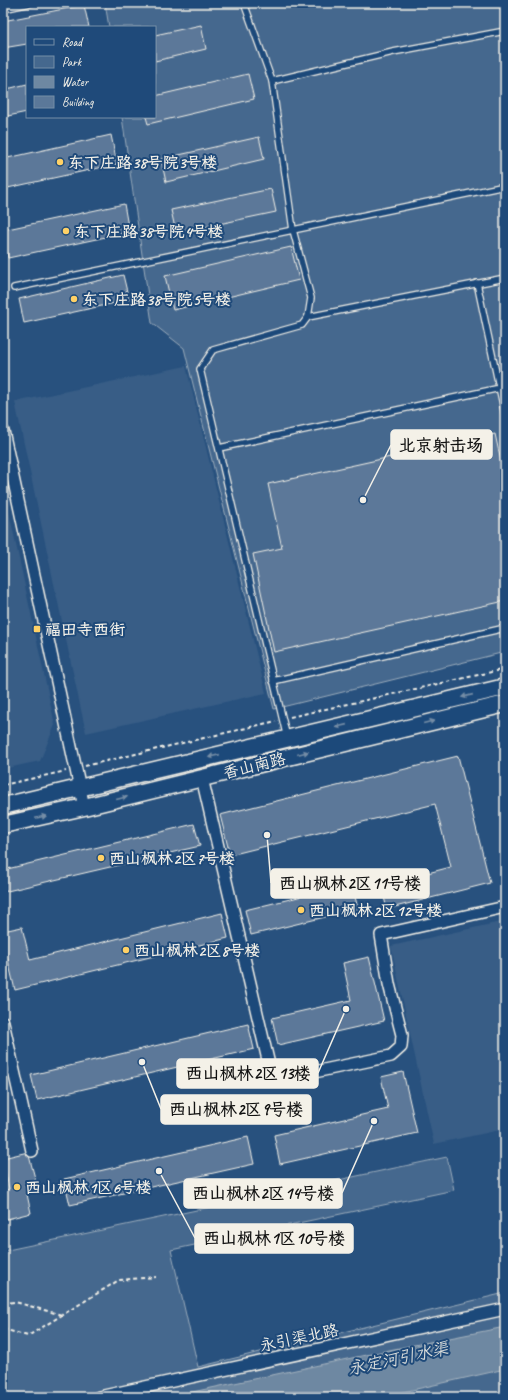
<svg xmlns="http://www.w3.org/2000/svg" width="508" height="1400" font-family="Caveat,'LXGW WenKai TC',sans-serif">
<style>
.built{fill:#375d86}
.green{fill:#45688e;stroke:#9cacbb}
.water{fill:#6e88a2;stroke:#a4b2be}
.building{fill:#5b7899;stroke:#f4f1e8}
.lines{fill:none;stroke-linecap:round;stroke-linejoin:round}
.service-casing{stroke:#f4f1e8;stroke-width:8}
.minor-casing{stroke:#f4f1e8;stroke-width:14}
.secondary-casing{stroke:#f4f1e8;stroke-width:19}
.path{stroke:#f4f1e8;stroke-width:2;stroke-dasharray:4 3;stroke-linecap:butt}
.service{stroke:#1f4a7a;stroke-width:5.5}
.minor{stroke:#1f4a7a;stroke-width:11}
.secondary{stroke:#1f4a7a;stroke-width:16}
.oneway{fill:#748da6}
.poi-dot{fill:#ffd166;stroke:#1f4a7a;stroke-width:1.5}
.labels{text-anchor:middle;stroke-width:4;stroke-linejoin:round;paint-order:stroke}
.poi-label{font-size:16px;font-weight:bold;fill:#f4f1e8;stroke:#1f4a7a;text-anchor:start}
.street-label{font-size:16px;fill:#f4f1e8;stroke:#1f4a7a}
.water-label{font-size:17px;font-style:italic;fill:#d9dcda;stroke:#1f4a7a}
.leader{fill:none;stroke:#f4f1e8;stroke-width:1.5}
.callout-dot{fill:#f4f1e8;stroke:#1f4a7a;stroke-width:1.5}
.callout{fill:#f4f1e8;stroke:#f4f1e8;stroke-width:1.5}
.callout-label{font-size:17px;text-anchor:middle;font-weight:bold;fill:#111}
</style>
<rect width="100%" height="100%" fill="#28517e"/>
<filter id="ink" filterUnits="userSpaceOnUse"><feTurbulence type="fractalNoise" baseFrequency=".025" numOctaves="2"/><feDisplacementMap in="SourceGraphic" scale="8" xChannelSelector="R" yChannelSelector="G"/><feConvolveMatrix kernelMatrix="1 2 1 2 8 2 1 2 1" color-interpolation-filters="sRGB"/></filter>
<g filter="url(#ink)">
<g class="built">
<polygon points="186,366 266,693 86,733 15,402"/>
<polygon points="3,484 55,725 40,761 3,769"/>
<polygon points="505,921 505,1129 434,1144 391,946"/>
</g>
<g class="green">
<polygon points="105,3 505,3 505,652 274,709 184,348 152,323 122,117 155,117 155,27 109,27"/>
<polygon points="447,1157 454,1190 171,1250 198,1367 505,1293 505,1396 3,1397 3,1251"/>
</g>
<polygon class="water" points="505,1327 505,1369 381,1397 169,1397 394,1349"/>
<g class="building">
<polygon points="84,5 89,27 27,27 27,44 3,48 3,21"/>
<polygon points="201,25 206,49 155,61 155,35"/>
<polygon points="248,74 254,99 148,124 146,117 155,117 155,96"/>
<polygon points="27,84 27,112 3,117 3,90"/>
<polygon points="111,135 117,164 3,189 3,159"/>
<polygon points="259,137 264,159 166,182 161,159"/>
<polygon points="271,189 276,212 176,233 171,210"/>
<polygon points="124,204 129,232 8,258 3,230"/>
<polygon points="291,247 299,280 173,310 165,276"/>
<polygon points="123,275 129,300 24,323 19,299"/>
<polygon points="495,434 505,480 505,601 274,652 253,554 282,548 268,484"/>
<polygon points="458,756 490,883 387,909 381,885 451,867 435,804 230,855 220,815"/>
<polygon points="194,824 200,846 3,892 3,870"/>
<polygon points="352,884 358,909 251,935 245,910"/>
<polygon points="222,913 228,938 15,990 3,939 3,931 22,927 30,960"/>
<polygon points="369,957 384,1021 278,1045 272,1018 351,1000 343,963"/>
<polygon points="248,1024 254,1049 37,1100 31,1075"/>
<polygon points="3,1067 6,1081 3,1089"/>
<polygon points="403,1072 417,1133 280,1164 274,1135 388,1109 381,1077"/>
<polygon points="248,1137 254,1164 70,1205 64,1179"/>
<polygon points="28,1152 36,1182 25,1185 31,1213 3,1220 3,1191 9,1189 3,1158"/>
</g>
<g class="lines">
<defs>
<g id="service">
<polyline points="244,3 272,81 293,230 311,298 308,317 302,325 213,350 200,369 287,738"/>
<polyline points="3,9 31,3"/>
<polyline points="272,81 393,52 505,31"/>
<polyline points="477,283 505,415"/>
<polyline points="14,288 505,186"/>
<polyline points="308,317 505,278"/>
<polyline points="219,448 505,387"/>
<polyline points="273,681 505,628"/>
</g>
<g id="minor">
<polyline points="3,431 84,807"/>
<polyline points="202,778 271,1073 281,1079 391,1056 401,1047 402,1035 389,984 381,935 505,907"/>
<polyline points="3,1022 32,1151"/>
<polyline points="99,1397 505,1309"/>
</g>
<g id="secondary">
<polyline points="3,806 505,687"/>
<polyline points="3,825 84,807 505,704"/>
</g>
</defs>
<use href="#service" class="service-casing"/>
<use href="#minor" class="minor-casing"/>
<use href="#secondary" class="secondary-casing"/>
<g class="path">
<polyline points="290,717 505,669"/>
<polyline points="85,766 276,721"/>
<polyline points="3,785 66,771"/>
<polyline points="3,1303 15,1302 62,1315"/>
<polyline points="3,1329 28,1336 119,1280 156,1277"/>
</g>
<use href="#service" class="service"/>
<use href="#minor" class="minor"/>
<use href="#secondary" class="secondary"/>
</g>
<defs><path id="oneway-solid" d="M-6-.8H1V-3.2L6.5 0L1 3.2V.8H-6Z"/></defs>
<g class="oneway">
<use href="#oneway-solid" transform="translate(467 696) rotate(167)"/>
<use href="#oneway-solid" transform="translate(429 722) rotate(-14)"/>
<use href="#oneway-solid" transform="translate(341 726) rotate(167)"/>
<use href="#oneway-solid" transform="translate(303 753) rotate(-14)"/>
<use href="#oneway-solid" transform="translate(214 756) rotate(167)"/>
<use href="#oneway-solid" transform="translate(122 798) rotate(-14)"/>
<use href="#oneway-solid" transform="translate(41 817) rotate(-12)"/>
</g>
</g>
<g class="poi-dot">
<circle cx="60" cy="162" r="4"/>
<circle cx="66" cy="231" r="4"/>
<circle cx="74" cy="299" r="4"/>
<rect x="33" y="625" width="8" height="8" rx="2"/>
<circle cx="101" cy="858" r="4"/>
<circle cx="301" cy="910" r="4"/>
<circle cx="126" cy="950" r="4"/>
<circle cx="17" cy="1187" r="4"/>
</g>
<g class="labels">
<g class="poi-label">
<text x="68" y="168">东下庄路38号院3号楼</text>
<text x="74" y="237">东下庄路38号院4号楼</text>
<text x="82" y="305">东下庄路38号院5号楼</text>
<text x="45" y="635">福田寺西街</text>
<text x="109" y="864">西山枫林2区7号楼</text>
<text x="309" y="916">西山枫林2区12号楼</text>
<text x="134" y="956">西山枫林2区8号楼</text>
<text x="25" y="1193">西山枫林1区6号楼</text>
</g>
<g class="street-label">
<text transform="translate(254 765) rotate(-14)" y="6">香山南路</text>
<text transform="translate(299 1337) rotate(-12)" y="6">永引渠北路</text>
</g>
<g class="water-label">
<text transform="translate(398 1358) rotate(-12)" y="6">永定河引水渠</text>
</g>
</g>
<path class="leader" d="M363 500L391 445M267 835L271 883M346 1009L318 1073M142 1062L161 1109M374 1121L342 1193M159 1171L195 1238"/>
<g class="callout-dot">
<circle cx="363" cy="500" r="4"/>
<circle cx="267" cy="835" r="4"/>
<circle cx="346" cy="1009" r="4"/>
<circle cx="142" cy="1062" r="4"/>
<circle cx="374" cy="1121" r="4"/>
<circle cx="159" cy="1171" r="4"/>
</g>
<g class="callout">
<rect x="391" y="430" width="101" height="29" rx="4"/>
<rect x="271" y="869" width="158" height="29" rx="4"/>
<rect x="177" y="1059" width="141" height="29" rx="4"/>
<rect x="161" y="1095" width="150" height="29" rx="4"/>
<rect x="184" y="1179" width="158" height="29" rx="4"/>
<rect x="195" y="1224" width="158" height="29" rx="4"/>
</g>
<g class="callout-label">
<text x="441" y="451">北京射击场</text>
<text x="350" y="889">西山枫林2区11号楼</text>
<text x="248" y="1079">西山枫林2区13楼</text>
<text x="236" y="1115">西山枫林2区9号楼</text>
<text x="263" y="1199">西山枫林2区14号楼</text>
<text x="274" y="1244">西山枫林1区10号楼</text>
</g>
<rect width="508" height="1400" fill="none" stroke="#1f4a7a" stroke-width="16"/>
<rect x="8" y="8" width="492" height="1384" fill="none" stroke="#f4f1e8" stroke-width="1.5" filter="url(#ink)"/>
<rect x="26" y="26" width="130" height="92" fill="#1f4a7a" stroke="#748da6"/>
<rect x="34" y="39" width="20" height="6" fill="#1f4a7a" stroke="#748da6"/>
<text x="62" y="46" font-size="12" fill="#f4f1e8">Road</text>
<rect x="34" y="56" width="20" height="12" fill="#45688e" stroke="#748da6"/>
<text x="62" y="66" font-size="12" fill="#f4f1e8">Park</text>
<rect x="34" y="76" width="20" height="12" fill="#6e88a2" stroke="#748da6"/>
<text x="62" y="86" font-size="12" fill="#f4f1e8">Water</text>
<rect x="34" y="96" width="20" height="12" fill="#5b7899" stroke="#748da6"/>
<text x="62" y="106" font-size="12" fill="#f4f1e8">Building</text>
</svg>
